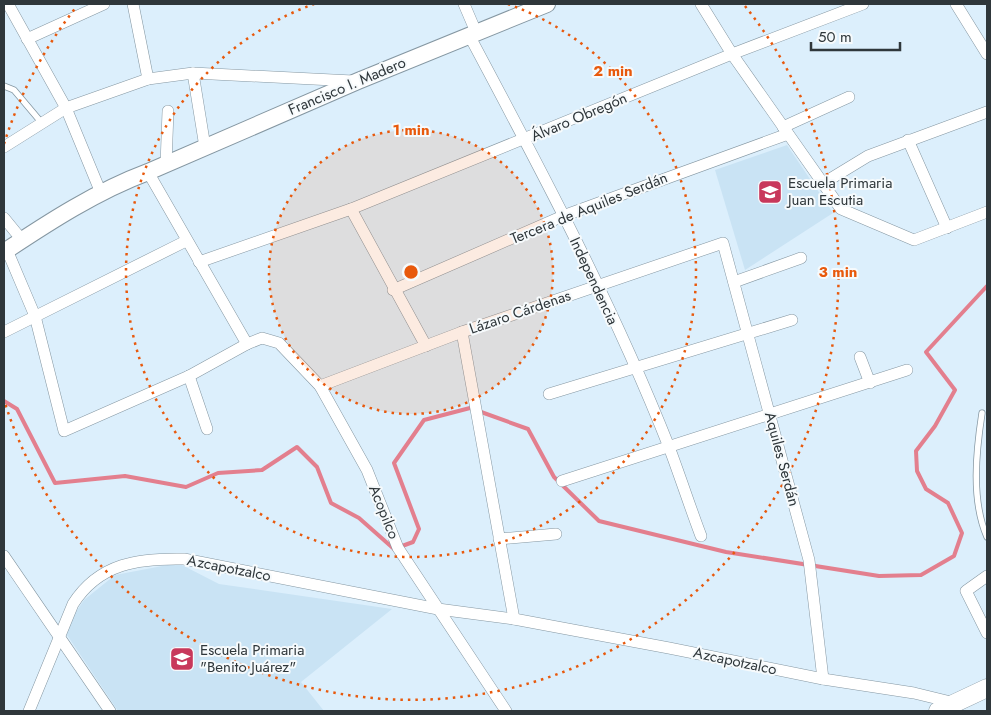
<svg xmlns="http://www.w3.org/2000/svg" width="991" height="715" font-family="Jost,sans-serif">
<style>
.built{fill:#c9e3f4}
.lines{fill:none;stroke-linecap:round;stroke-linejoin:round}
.stream{stroke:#e37f8e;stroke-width:4}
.lane-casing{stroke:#8597a2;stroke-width:7}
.street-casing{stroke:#8597a2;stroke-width:12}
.secondary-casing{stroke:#8597a2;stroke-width:18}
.primary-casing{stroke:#8597a2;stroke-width:19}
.lane{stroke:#fff;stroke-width:5.5}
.street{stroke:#fff;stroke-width:11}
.secondary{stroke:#fff;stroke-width:16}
.primary{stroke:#fff;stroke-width:18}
.ring{fill:none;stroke:#e8590c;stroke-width:2.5;stroke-dasharray:2.5 5}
.labels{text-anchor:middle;stroke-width:4;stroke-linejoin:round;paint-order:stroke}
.street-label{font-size:15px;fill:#2f373b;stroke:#f6fafc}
.poi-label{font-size:15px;fill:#2f373b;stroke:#f6fafc;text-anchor:start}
.centre{fill:#e8590c;stroke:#f6fafc;stroke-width:2.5}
.ring-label{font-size:15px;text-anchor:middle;font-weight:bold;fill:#e8590c;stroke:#f6fafc;stroke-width:4;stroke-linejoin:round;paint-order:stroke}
</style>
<rect width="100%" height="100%" fill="#dceffc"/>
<g class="built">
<polygon points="787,145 833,213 745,270 715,170"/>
<polygon points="178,563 219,584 392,609 301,682 324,711 118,711 67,635 72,618 84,600 115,575"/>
</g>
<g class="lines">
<polyline class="stream" points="4,401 17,409 55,483 125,476 186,487 218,473 262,470 297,447 317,467 331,503 359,518 394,549 413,542 419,529 394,463 424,420 470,408 528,429 554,477 599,521 726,552 879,576 921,575 954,556 962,533 948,503 926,489 917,471 916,451 935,426 955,390 926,352 987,286"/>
<defs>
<g id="lane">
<polyline points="4,86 14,90 41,122"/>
<path d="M982 413C976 452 971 500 987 537"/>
</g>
<g id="street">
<polyline points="8,4 66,108 101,193"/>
<polyline points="133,4 148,79"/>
<polyline points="464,4 476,32"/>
<polyline points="701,4 732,54 841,209 914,240 987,212"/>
<polyline points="956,4 987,54"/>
<path d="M469 35C541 170 613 305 669 447 680 476 690 507 701 536"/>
<polyline points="27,39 104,4"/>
<polyline points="193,73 205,147"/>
<polyline points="783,127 849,97"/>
<polyline points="908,140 947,228"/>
<polyline points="4,147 66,108 148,79 193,73 353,81"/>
<polyline points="166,165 168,111"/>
<polyline points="148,172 247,344"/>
<polyline points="822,184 868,156 987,112"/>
<polyline points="351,209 426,346"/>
<polyline points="4,218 22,240"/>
<polyline points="7,250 35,316 64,431 189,376 247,344 262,338 279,343 320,386 367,470 398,548 506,711"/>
<polyline points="199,262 351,209 732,54 863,4"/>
<polyline points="734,282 801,258"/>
<polyline points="393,290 563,216 788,134"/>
<polyline points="4,332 186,241"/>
<polyline points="462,332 514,619"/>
<polyline points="860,357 870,383"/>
<polyline points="189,376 207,429"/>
<polyline points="320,386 462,332 723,243 809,560 823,679"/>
<polyline points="549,394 792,320"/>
<polyline points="562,481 907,370"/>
<polyline points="499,539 556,534"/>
<polyline points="4,556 110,711"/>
<polyline points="987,576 966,591 987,633"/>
<path d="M29 711 73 604C99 563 139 558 184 559L438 609 514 619 669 648 823 679 914 693 955 703"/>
</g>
<path id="secondary" d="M4 252C49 222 97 191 148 172L358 81 547 4"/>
<polyline id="primary" points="938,711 987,688"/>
</defs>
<use href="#lane" class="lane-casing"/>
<use href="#street" class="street-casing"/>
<use href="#secondary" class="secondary-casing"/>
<use href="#primary" class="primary-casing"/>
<use href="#lane" class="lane"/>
<use href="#street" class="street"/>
<use href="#secondary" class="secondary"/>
<use href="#primary" class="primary"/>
</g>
<circle cx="411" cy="272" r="142" fill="#e8590c" fill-opacity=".12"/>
<g class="ring">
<circle cx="411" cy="272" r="142"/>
<path d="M508 4A285 285 0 1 1 314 4"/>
<path d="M4 144A427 427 0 0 1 77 6M745 6A427 427 0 1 1 4 400"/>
</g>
<defs>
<symbol id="school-square" viewBox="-11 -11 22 22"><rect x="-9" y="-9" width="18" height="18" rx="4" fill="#c8385b" stroke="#f6fafc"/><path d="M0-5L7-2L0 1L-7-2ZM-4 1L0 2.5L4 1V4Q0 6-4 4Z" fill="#fff"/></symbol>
</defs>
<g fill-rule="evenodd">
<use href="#school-square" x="756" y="178" width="28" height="28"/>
<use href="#school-square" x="168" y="645" width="28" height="28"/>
</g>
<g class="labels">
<g class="street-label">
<text transform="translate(347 86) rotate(-23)" y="5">Francisco I. Madero</text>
<text transform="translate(579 117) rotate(-23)" y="5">Álvaro Obregón</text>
<text transform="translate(589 208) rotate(-22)" y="5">Tercera de Aquiles Serdán</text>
<text transform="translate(594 281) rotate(65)" y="5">Independencia</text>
<text transform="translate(520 312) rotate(-19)" y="5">Lázaro Cárdenas</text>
<text transform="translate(782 459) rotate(75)" y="5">Aquiles Serdán</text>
<text transform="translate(384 512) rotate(68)" y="5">Acopilco</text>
<text transform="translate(229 568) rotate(11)" y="5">Azcapotzalco</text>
<text transform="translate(735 661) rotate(12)" y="5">Azcapotzalco</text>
</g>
<g class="poi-label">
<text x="788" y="188">Escuela Primaria<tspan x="788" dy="17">Juan Escutia</tspan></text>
<text x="200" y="655">Escuela Primaria<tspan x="200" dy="17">"Benito Juárez"</tspan></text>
</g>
</g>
<circle cx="411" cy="272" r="8" class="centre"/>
<g class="ring-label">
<text x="613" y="76">2 min</text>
<text x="411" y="135">1 min</text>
<text x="838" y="277">3 min</text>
</g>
<rect width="991" height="715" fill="none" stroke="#2f373b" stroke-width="10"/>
<path d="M811 42v8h89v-8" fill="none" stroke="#2f373b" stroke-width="2.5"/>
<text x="818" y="42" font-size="15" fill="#2f373b" stroke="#f6fafc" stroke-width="4" paint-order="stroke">50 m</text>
</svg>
